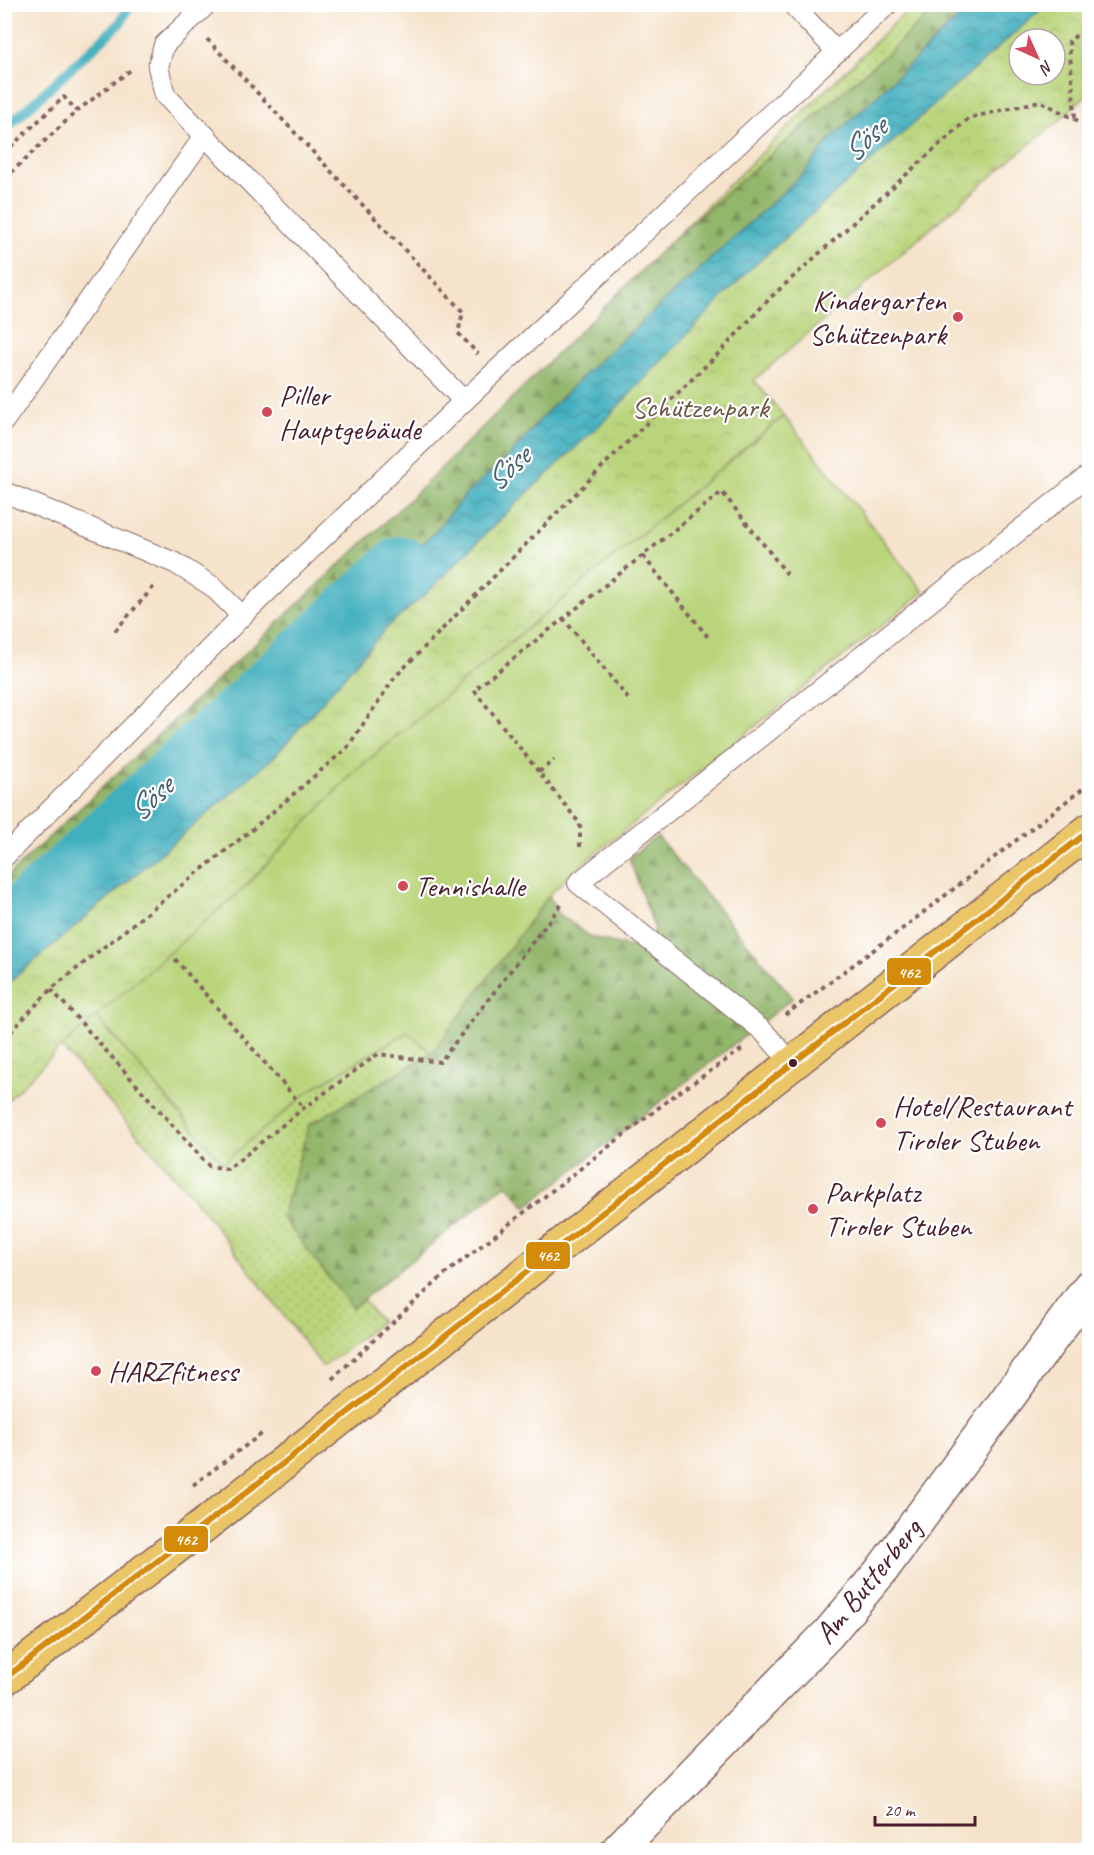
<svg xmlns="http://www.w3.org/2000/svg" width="1094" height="1855" font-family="Caveat,sans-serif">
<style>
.grass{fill:url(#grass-dots);stroke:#827a52;stroke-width:1.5}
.forest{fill:url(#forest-firs);stroke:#6e6a4a;stroke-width:1.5}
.park{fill:url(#park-crowns);stroke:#827a52;stroke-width:1.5;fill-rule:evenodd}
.pitch{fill:#b9d47a;stroke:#827a52;stroke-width:1.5}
.water{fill:url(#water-waves);stroke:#466774;stroke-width:1.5}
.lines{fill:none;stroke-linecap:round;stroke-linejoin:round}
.stream{stroke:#41afbe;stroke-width:10}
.river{stroke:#41afbe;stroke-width:60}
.service-casing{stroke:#866463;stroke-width:22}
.minor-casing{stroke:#866463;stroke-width:36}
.primary-casing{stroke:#866463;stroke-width:36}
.path{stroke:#866463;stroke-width:4;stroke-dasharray:4.5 4.5;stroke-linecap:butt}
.service{stroke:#fff;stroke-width:20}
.minor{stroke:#fff;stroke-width:33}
.primary{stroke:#eac669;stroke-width:33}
.bus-1-casing{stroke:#fff;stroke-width:10}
.bus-1{stroke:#d48b09;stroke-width:6}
.poi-dot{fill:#d1495b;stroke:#fff;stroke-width:2}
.bus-dot{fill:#4a1f2b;stroke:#fff;stroke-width:2}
.labels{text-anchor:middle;stroke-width:4.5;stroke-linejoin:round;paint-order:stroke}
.poi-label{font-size:30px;fill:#4a1f2b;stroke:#fff;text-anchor:start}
.park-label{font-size:30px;fill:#6b5543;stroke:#fff}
.street-label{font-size:30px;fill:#4a1f2b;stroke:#fff}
.water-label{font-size:32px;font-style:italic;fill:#46606d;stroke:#fff}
.line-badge{stroke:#fff;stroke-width:2}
.badge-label{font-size:16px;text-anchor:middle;font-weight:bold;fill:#fff}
</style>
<defs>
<pattern id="grass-dots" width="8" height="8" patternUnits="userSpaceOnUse" patternTransform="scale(1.5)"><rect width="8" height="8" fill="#b9d47a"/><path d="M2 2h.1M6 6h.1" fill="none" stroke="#a1b66a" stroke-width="1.8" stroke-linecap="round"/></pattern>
<pattern id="forest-firs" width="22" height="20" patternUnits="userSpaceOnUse" patternTransform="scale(1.5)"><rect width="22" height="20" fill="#92b66a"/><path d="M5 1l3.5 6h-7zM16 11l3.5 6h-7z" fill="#799357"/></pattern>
<pattern id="park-crowns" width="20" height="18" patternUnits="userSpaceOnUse" patternTransform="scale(1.5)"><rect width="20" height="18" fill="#b9d47a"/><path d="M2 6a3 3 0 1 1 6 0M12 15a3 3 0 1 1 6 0" fill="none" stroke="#a1b66a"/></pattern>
<pattern id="water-waves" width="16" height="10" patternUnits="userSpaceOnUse" patternTransform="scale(1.5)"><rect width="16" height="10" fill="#41afbe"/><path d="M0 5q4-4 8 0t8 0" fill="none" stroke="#388e9b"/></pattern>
</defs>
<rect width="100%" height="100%" fill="#fff"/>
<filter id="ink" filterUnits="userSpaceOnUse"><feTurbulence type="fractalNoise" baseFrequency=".0167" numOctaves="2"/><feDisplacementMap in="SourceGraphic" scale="12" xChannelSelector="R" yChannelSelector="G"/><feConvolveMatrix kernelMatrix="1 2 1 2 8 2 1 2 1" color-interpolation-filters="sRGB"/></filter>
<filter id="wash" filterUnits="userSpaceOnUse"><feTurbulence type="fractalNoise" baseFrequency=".008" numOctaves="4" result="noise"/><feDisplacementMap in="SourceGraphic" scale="24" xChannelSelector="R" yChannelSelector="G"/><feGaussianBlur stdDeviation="1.35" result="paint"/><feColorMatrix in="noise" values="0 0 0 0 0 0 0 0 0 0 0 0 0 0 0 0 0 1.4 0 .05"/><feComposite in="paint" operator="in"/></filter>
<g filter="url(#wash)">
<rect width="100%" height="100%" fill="#f5e3cb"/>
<g class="grass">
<polygon points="913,5 938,5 891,50 668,244"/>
<polygon points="96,1016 223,1163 313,1088 407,1031 432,1053 309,1125 352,1308 363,1300 381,1322 323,1367 200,1206 61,1047"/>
</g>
<g class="forest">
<polygon points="938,5 972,5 829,141 805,172 585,374 545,414 512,453 466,494 433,534 135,814 79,860 5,931 5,879 14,870 413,496 668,244 891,50"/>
<polygon points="657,836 793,998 526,1207 507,1184 352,1308 282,1217 309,1125 432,1053 549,895 558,913 591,937 638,949 655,930 629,858"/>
</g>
<path class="park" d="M1046 5H1089V92L1056 124 1021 151 754 380 784 416 354 772 242 890 61 1047 5 1103V986L275 756 387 627 425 595 747 272ZM1019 39H1055V75H1019Z"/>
<polygon class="pitch" points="784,416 924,592 576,869 549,895 432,1053 407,1032 313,1088 223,1163 96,1016 242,890 354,772"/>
<polygon class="water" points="972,5 1046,5 747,272 607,418 501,518 425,595 387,627 275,756 5,986 5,931 79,860 135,814 433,534 466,494 512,453 545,414 585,374 805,172 829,141"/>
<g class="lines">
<polyline class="stream" points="4,130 120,23 131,4"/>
<polyline class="river" points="4,932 401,566"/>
</g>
</g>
<g filter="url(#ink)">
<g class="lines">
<defs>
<g id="service">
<polyline points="207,4 164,45 158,67 165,95 464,401"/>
<polyline points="792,4 837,52"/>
<polyline points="4,421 205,135"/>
<polyline points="4,492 175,563 212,586 242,616"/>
<polyline points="4,857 242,616 464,401 888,4"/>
<polyline points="792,1063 763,1031 578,883 1090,474"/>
</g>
<polyline id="minor" points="618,1850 829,1633 881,1571 1090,1286"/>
<polyline id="primary" points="4,1679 216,1516 1090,830"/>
</defs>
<use href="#service" class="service-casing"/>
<use href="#minor" class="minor-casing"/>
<use href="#primary" class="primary-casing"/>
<g class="path">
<polyline points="207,39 463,312 458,333 478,354"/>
<polyline points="1075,117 1069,41 1090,25"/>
<polyline points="4,153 64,97 77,111"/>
<polyline points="4,179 77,111 132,69"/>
<polyline points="643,556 708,637"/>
<polyline points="563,618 629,700"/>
<polyline points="115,631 156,584"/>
<polyline points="539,772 554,760"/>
<polyline points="580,847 580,824 474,690 722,492 787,574"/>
<polyline points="175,959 304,1108"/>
<polyline points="51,989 209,1166 228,1169 304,1108 378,1054 440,1062 562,904"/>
<polyline points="785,1015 902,929 1090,783"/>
<polyline points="4,1039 51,989 254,828 347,748 395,677 607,462 720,352 771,297 969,118 1040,101 1090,127"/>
<polyline points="332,1379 445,1274 675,1095 744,1048"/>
<polyline points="193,1485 264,1432"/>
</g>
<use href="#service" class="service"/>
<use href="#minor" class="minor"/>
<use href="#primary" class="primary"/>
<defs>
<polyline id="bus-1" points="4,1679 216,1516 1090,830"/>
</defs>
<use href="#bus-1" class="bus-1-casing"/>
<use href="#bus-1" class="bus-1"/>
</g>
</g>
<g class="poi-dot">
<circle cx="958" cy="317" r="6"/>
<circle cx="267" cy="412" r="6"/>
<circle cx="403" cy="886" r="6"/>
<circle cx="881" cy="1123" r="6"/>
<circle cx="813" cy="1209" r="6"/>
<circle cx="96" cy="1371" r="6"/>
</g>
<circle class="bus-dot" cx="793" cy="1063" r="5"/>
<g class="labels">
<g class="poi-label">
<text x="946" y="310" text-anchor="end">Kindergarten<tspan x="946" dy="34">Schützenpark</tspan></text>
<text x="279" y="405">Piller<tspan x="279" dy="34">Hauptgebäude</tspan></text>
<text x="415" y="896">Tennishalle</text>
<text x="893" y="1116">Hotel/Restaurant<tspan x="893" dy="34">Tiroler Stuben</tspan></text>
<text x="825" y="1202">Parkplatz<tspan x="825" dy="34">Tiroler Stuben</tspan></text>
<text x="108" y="1381">HARZfitness</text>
</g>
<g class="park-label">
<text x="700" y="417">Schützenpark</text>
</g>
<g class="street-label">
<text transform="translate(868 1581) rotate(-51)" y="10">Am Butterberg</text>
</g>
<g class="water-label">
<text transform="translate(864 139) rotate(-43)" y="11">Söse</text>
<text transform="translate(507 468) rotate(-43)" y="11">Söse</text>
<text transform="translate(150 798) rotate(-43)" y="11">Söse</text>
</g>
</g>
<g class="line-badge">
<rect x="886" y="957" width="46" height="29" rx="6" fill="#d48b09"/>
<rect x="525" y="1241" width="46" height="29" rx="6" fill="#d48b09"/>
<rect x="163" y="1525" width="46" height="28" rx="6" fill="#d48b09"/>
</g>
<g class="badge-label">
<text x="909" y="978">462</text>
<text x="548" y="1261">462</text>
<text x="186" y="1545">462</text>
</g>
<rect width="1094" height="1855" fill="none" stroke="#fff" stroke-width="24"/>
<g transform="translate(1037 57) rotate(135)"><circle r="28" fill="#ffffff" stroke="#b7a5aa" stroke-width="1.5"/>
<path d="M0-4.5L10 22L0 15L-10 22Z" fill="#d1495b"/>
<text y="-9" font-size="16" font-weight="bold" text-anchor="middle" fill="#4a1f2b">N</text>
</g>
<path d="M875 1816v9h100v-9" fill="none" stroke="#4a1f2b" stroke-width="3"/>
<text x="884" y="1816" font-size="18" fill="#4a1f2b" stroke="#ffffff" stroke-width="4.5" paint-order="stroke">20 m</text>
</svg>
